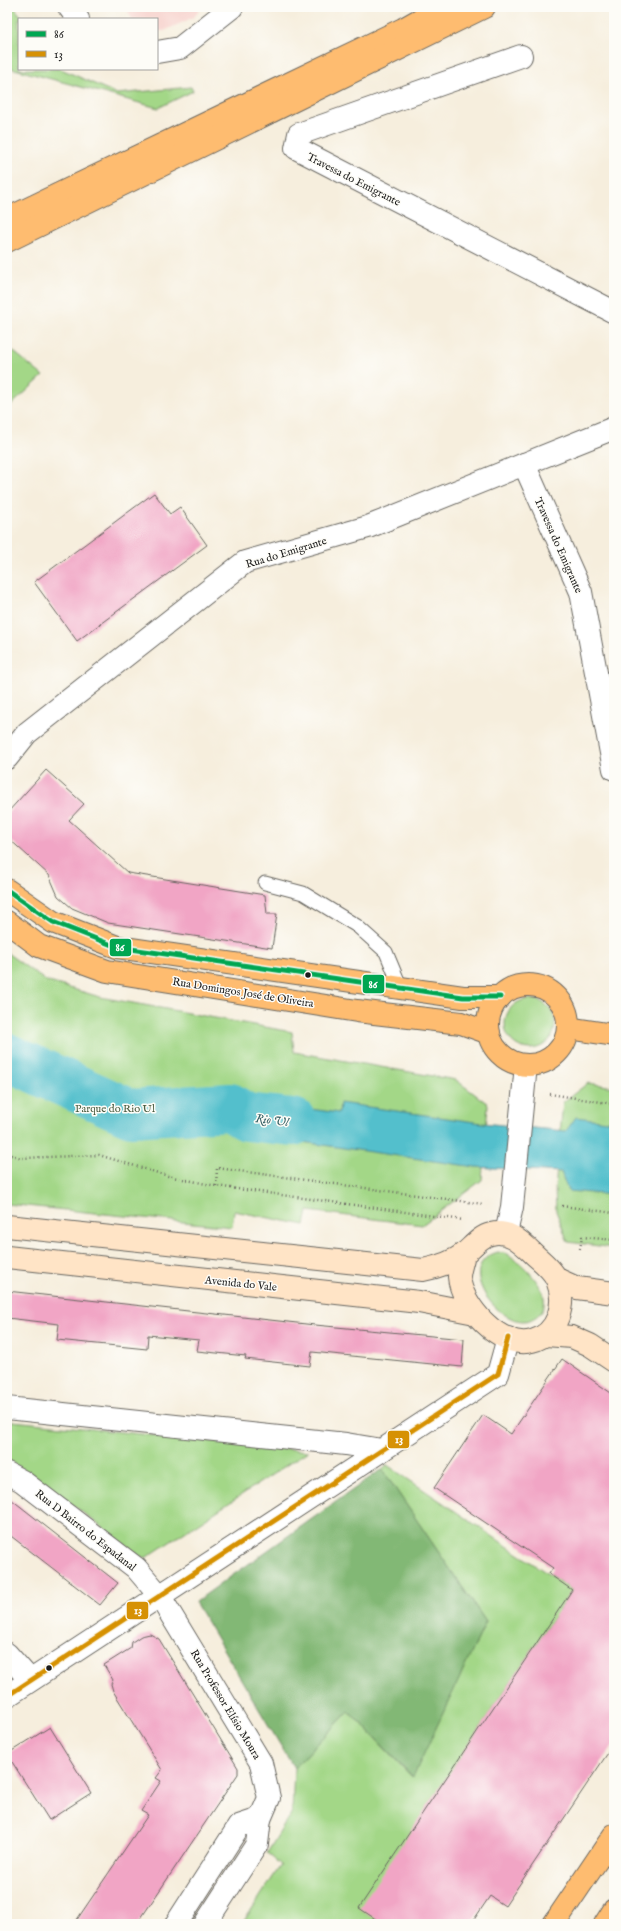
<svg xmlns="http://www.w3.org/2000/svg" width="621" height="1931" font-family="'IM FELL English',serif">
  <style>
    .built { fill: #f7d0cb }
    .green { fill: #a3d787; stroke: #607a52 }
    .forest { fill: #82b874; stroke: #4f6a48 }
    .water { fill: #53bfcc; stroke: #386e74 }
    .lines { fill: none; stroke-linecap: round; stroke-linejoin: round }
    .river { stroke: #53bfcc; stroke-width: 48 }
    .building { fill: #f1a5c5 }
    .service-casing { stroke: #686660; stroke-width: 15 }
    .minor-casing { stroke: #686660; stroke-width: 24 }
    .tertiary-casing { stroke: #686660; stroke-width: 24 }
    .secondary-casing { stroke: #686660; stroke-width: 24 }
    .primary-casing { stroke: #686660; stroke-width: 24 }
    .trunk-casing { stroke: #686660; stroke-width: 24 }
    .path { stroke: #686660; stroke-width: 2.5; stroke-dasharray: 1 3; stroke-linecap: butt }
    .service { stroke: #fff; stroke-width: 13 }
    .minor { stroke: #fff; stroke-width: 22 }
    .tertiary { stroke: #fff; stroke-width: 22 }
    .secondary { stroke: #ffe4c6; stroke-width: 22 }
    .primary { stroke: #febc70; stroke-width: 22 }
    .trunk { stroke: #febc70; stroke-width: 22 }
    .bus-1-casing { stroke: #fdfcf7; stroke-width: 8 }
    .bus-2-casing { stroke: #fdfcf7; stroke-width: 8 }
    .bus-1 { stroke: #00a651; stroke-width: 5 }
    .bus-2 { stroke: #d69104; stroke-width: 5 }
    .bus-dot { fill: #1c1c1c; stroke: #fdfcf7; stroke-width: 1.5 }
    .labels { text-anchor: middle; stroke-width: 3; stroke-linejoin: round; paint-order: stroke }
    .street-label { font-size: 11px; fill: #1c1c1c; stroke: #fdfcf7 }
    .park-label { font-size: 11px; fill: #4b5d41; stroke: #fdfcf7 }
    .water-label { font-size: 12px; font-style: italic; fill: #325d62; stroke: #fdfcf7 }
    .line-badge { stroke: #fdfcf7; stroke-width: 1.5 }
    .badge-label { font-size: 11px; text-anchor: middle; font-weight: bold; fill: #fff }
  </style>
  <rect width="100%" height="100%" fill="#fdfcf7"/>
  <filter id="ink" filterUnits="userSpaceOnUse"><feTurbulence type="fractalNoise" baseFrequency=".025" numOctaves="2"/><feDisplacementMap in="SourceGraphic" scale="8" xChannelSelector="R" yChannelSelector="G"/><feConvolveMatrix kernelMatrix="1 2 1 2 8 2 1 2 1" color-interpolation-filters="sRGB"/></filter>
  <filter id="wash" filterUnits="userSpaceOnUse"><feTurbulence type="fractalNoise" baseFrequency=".012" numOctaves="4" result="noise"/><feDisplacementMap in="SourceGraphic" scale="16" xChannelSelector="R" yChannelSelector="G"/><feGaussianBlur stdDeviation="0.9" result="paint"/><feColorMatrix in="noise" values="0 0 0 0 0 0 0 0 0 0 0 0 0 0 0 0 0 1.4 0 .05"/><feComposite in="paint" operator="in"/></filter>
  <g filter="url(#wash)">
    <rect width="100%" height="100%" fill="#f6eedd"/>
    <!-- built -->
    <path class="built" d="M 126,7 L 202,7 L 194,17 L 164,31 L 157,31 L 157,19 L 132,19 Z"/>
    <!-- green -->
    <g class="green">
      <path d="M 7,7 L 14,7 L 23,19 L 19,19 L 19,69 L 61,69 L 117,94 L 191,87 L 193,91 L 158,108 L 7,67 Z"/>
      <path d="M 7,346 L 43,376 L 7,409 Z"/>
      <path d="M 7,953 L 46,981 L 100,997 L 292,1032 L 294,1052 L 456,1080 L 488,1104 L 482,1180 L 422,1225 L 308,1211 L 305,1225 L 234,1211 L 232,1227 L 7,1204 Z"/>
      <circle cx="530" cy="1024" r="25"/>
      <path d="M 588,1083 L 614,1087 L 614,1248 L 568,1242 L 556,1211 L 555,1189 L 563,1102 Z"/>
      <path d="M 498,1252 C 501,1253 506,1253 509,1255 C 526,1266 562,1301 534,1318 C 505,1336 449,1266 498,1252 Z"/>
      <path d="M 13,1421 L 308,1451 L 144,1559 L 32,1474 L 7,1460 L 7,1423 Z"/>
      <path d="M 387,1465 L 572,1590 L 406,1839 L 383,1924 L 242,1924 L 281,1865 L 267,1853 L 292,1812 L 294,1768 L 349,1711 L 412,1777 L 486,1622 L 382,1469 Z"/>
    </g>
    <!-- forest -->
    <path class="forest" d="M 382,1469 L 486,1622 L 413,1777 L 349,1711 L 294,1768 L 195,1602 Z"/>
    <!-- water -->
    <path class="water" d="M 231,1098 L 339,1113 L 340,1103 L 482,1123 L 566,1131 L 576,1117 L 614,1122 L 614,1195 L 568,1191 L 561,1172 L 475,1167 L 226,1131 Z"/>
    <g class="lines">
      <!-- river -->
      <path class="river" d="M 7,1057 L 131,1113 L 230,1107 L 246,1117 L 293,1122"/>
    </g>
    <g id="blocks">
      <!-- building -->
      <g class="building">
        <path d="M 154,493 L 170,514 L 180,507 L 207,545 L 77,641 L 34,582 Z"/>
        <path d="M 46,770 L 84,804 L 69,820 L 128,873 L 265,895 L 267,914 L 277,914 L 272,948 L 108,923 L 72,908 L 58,896 L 49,875 L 7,837 L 7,813 Z"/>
        <path d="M 7,1291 L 315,1325 L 464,1339 L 462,1367 L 312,1352 L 310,1366 L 245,1359 L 246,1356 L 197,1351 L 199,1340 L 148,1335 L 147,1349 L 57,1340 L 59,1324 L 7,1318 Z"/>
        <path d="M 562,1359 L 614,1395 L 614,1744 L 505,1906 L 490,1896 L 471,1924 L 383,1924 L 359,1908 L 572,1590 L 549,1574 L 553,1568 L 434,1488 L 483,1415 L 511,1434 Z"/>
        <path d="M 7,1496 L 118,1583 L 100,1605 L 7,1533 Z"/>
        <path d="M 150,1634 L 159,1639 L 238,1768 L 238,1774 L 137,1924 L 74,1924 L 148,1815 L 141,1811 L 161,1781 L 156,1778 L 162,1770 L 113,1691 L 111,1684 L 113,1680 L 104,1665 L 131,1648 L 132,1642 L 141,1636 Z"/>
        <path d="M 50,1727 L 91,1793 L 49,1820 L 7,1754 Z"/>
      </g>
    </g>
  </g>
  <g filter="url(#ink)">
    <use href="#blocks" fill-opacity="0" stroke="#686660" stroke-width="1"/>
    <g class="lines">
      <!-- service casing -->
      <g class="service-casing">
        <path id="service" d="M 265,883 L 303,893 L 357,926 L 386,952 L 401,988"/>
      </g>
      <!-- minor casing -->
      <g class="minor-casing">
        <g id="minor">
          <path d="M 69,7 L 78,19"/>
          <path d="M 157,52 L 180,48 L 232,7"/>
          <path d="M 521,56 L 299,134 L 296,148 L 614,312"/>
          <path d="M 524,464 L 581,592 L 614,769"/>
          <path d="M 7,758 L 27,733 L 245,562 L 368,527 L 614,428"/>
          <path d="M 7,1408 L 346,1444 L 382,1450"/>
          <path d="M 7,1473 L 22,1481 L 136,1568 L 159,1595 L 261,1763 L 269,1798 L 260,1819 L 257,1844 L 205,1924"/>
          <path d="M 7,1654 L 30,1680"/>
          <path d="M 7,1696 L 498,1374 L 508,1338"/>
          <path d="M 176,1924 L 239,1826 L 260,1819"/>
        </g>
      </g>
      <!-- tertiary casing -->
      <g class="tertiary-casing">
        <path id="tertiary" d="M 506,1233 L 512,1207 L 526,1065"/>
      </g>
      <!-- secondary casing -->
      <g class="secondary-casing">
        <g id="secondary">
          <path d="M 7,1226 L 423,1270 C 438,1267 452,1263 465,1253 C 473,1246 481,1236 491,1234 C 511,1229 524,1245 537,1257 C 544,1263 554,1272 557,1280 C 567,1304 558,1334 532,1341 C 501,1350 461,1305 459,1277 C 459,1270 463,1261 464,1253"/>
          <path d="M 7,1257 L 419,1302 L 475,1313"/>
          <path d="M 557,1279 L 577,1288 L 614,1293"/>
          <path d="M 546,1335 L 572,1337 L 590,1345 L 614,1361"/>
        </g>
      </g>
      <!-- primary casing -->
      <g class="primary-casing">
        <g id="primary">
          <path d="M 7,890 L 53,922 L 117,947 L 463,997 L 500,997"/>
          <path d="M 7,922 L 39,946 L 107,971 L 357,1011 L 461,1023 L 489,1033"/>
          <circle cx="528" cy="1025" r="40"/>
          <path d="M 568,1028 L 614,1035"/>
          <path d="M 554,1924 L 614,1835"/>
          <path d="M 605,1924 L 614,1910"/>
        </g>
      </g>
      <!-- trunk casing -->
      <g class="trunk-casing">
        <g id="trunk">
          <path d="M 7,219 L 403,29 L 442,7"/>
          <path d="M 7,241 L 484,7"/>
        </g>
      </g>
      <!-- path -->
      <g class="path">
        <path d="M 550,1094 L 614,1104"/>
        <path d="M 7,1154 L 22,1158 L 99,1155 L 168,1176 L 216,1186 L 463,1220"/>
        <path d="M 216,1186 L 217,1168 L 483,1204"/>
        <path d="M 562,1206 L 614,1213"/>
        <path d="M 580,1249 L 582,1237 L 614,1240"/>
      </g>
      <!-- service -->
      <use href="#service" class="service"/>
      <!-- minor -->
      <use href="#minor" class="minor"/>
      <!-- tertiary -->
      <use href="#tertiary" class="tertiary"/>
      <!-- secondary -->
      <use href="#secondary" class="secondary"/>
      <!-- primary -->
      <use href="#primary" class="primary"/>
      <!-- trunk -->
      <use href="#trunk" class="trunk"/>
      <!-- bus-1 casing -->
      <g class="bus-1-casing">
        <path id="bus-1" d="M 7,890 L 53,922 L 117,947 L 463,997 L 500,997"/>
      </g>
      <!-- bus-2 casing -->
      <g class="bus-2-casing">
        <path id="bus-2" d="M 7,1696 L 498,1374 L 508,1338"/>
      </g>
      <!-- bus-1 -->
      <use href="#bus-1" class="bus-1"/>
      <!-- bus-2 -->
      <use href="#bus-2" class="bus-2"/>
    </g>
  </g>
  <!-- markers -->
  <g class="bus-dot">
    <circle cx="308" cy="975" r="3.5"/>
    <circle cx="49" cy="1668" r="3.5"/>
  </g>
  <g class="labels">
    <!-- street labels -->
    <g class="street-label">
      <text transform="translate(354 179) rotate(27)" y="4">Travessa do Emigrante</text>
      <text transform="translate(559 545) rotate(66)" y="4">Travessa do Emigrante</text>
      <text transform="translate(286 552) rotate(-17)" y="4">Rua do Emigrante</text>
      <text transform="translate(243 992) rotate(9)" y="4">Rua Domingos José de Oliveira</text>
      <text transform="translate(241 1283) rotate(6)" y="4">Avenida do Vale</text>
      <text transform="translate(86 1530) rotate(38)" y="4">Rua D Bairro do Espadanal</text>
      <text transform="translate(226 1704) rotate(59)" y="4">Rua Professor Elísio Moura</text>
    </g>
    <!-- park labels -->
    <g class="park-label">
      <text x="115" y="1112">Parque do Rio Ul</text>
    </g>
    <!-- water labels -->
    <g class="water-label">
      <text transform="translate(272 1120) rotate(7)" y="4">Rio Ul</text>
    </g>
  </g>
  <g class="line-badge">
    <rect x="109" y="938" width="23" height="19" rx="4" fill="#00a651"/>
    <rect x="362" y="974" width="23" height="20" rx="4" fill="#00a651"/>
    <rect x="387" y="1430" width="23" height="19" rx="4" fill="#d69104"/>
    <rect x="126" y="1601" width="23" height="19" rx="4" fill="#d69104"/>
  </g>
  <g class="badge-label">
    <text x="120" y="951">86</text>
    <text x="373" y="988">86</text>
    <text x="399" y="1443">13</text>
    <text x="138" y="1614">13</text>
  </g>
  <!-- margin -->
  <rect width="621" height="1931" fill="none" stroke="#fdfcf7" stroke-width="24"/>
  <!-- legend -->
  <rect x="18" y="18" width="140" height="52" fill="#fdfcf7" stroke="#a3a29f"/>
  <rect x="26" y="31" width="20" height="6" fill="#00a651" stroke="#a3a29f"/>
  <text x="54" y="38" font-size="12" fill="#1c1c1c">86</text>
  <rect x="26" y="51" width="20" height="6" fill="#d69104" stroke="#a3a29f"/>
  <text x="54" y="58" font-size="12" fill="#1c1c1c">13</text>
</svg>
